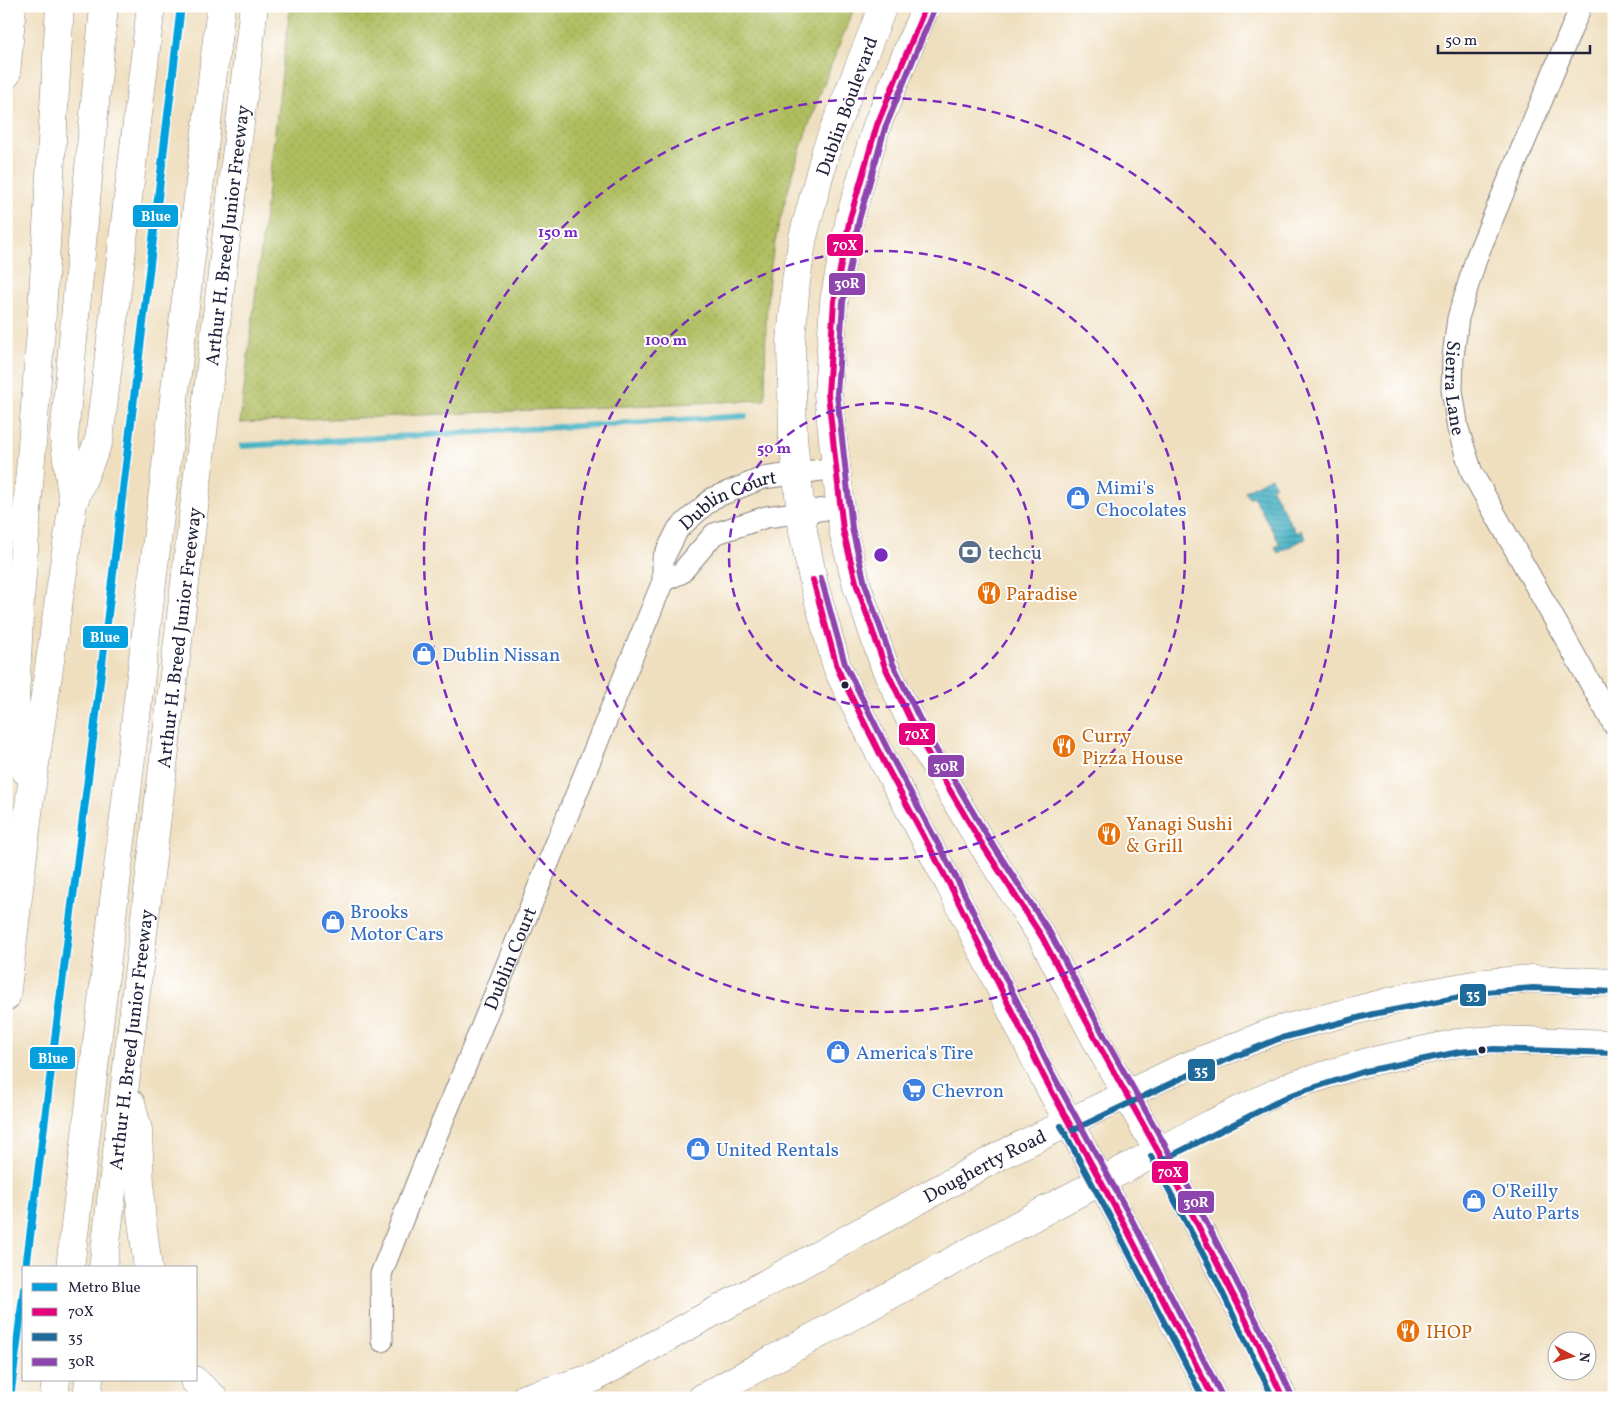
<svg xmlns="http://www.w3.org/2000/svg" width="1620" height="1404" font-family="Vollkorn,serif">
  <style>
    .park { fill: url(#park-dots); stroke: #68704d }
    .water { fill: url(#water-rules); stroke: #346a80 }
    .lines { fill: none; stroke-linecap: round; stroke-linejoin: round }
    .stream { stroke: #46b2c4; stroke-width: 6 }
    .minor-casing { stroke: #88807d; stroke-width: 23 }
    .secondary-casing { stroke: #88807d; stroke-width: 29 }
    .primary-casing { stroke: #88807d; stroke-width: 29 }
    .motorway-casing { stroke: #88807d; stroke-width: 29 }
    .minor { stroke: #fff; stroke-width: 21 }
    .secondary { stroke: #fff; stroke-width: 28 }
    .primary { stroke: #fff; stroke-width: 28 }
    .motorway { stroke: #fff; stroke-width: 28 }
    .bus-1-casing { stroke: #fff; stroke-width: 10 }
    .bus-2-casing { stroke: #fff; stroke-width: 10 }
    .bus-3-casing { stroke: #fff; stroke-width: 10 }
    .bus-1 { stroke: #e5007d; stroke-width: 6 }
    .bus-2 { stroke: #1e6b9b; stroke-width: 6 }
    .bus-3 { stroke: #8e44ad; stroke-width: 6 }
    .metro-1-casing { stroke: #fff; stroke-width: 11 }
    .metro-1 { stroke: #03a0dd; stroke-width: 8 }
    .ring { fill: none; stroke: #7b2cbf; stroke-width: 2.5; stroke-dasharray: 9 6 }
    .bus-dot { fill: #22223b; stroke: #fff; stroke-width: 2 }
    .labels { text-anchor: middle; stroke-width: 4; stroke-linejoin: round; paint-order: stroke }
    .street-label { font-size: 19px; fill: #22223b; stroke: #fff }
    .shop-label { font-size: 19px; fill: #366cbe; stroke: #fff; text-anchor: start }
    .service-label { font-size: 19px; fill: #4e5e75; stroke: #fff; text-anchor: start }
    .food-label { font-size: 19px; fill: #c56008; stroke: #fff; text-anchor: start }
    .centre { fill: #7b2cbf; stroke: #fff; stroke-width: 2.5 }
    .ring-label { font-size: 15px; text-anchor: middle; font-weight: bold; fill: #7b2cbf; stroke: #fff; stroke-width: 4; stroke-linejoin: round; paint-order: stroke }
    .line-badge { stroke: #fff; stroke-width: 2 }
    .badge-label { font-size: 14px; text-anchor: middle; font-weight: bold; fill: #fff }
  </style>
  <defs>
    <pattern id="park-dots" width="8" height="8" patternUnits="userSpaceOnUse" patternTransform="scale(1.25)"><rect width="8" height="8" fill="#afbd5f"/><path d="M2 2h.1M6 6h.1" fill="none" stroke="#96a253" stroke-width="1.8" stroke-linecap="round"/></pattern>
    <pattern id="water-rules" width="6" height="5" patternUnits="userSpaceOnUse" patternTransform="scale(1.25)"><rect width="6" height="5" fill="#46b2c4"/><path d="M0 2.5h6" fill="none" stroke="#3a90a0"/></pattern>
  </defs>
  <rect width="100%" height="100%" fill="#fff"/>
  <filter id="ink" filterUnits="userSpaceOnUse"><feTurbulence type="fractalNoise" baseFrequency=".02" numOctaves="2"/><feDisplacementMap in="SourceGraphic" scale="10" xChannelSelector="R" yChannelSelector="G"/><feConvolveMatrix kernelMatrix="1 2 1 2 8 2 1 2 1" color-interpolation-filters="sRGB"/></filter>
  <filter id="wash" filterUnits="userSpaceOnUse"><feTurbulence type="fractalNoise" baseFrequency=".0096" numOctaves="4" result="noise"/><feDisplacementMap in="SourceGraphic" scale="20" xChannelSelector="R" yChannelSelector="G"/><feGaussianBlur stdDeviation="1.12" result="paint"/><feColorMatrix in="noise" values="0 0 0 0 0 0 0 0 0 0 0 0 0 0 0 0 0 1.4 0 .05"/><feComposite in="paint" operator="in"/></filter>
  <g filter="url(#wash)">
    <rect width="100%" height="100%" fill="#efdfbf"/>
    <!-- park -->
    <path class="park" d="M 290,6 L 855,6 C 822,87 790,166 773,252 C 764,300 766,351 765,400 L 240,423 Z"/>
    <!-- water -->
    <path class="water" d="M 1271,477 L 1275,485 L 1271,487 L 1296,533 L 1301,530 L 1306,538 L 1278,553 L 1275,547 L 1280,544 L 1253,496 L 1249,498 L 1245,491 Z"/>
    <g class="lines">
      <!-- stream -->
      <path class="stream" d="M 242,446 L 745,416"/>
    </g>
  </g>
  <g filter="url(#ink)">
    <g class="lines">
      <!-- minor casing -->
      <g class="minor-casing">
        <g id="minor">
          <path id="s1" d="M 1581,6 L 1477,256 L 1458,318 L 1453,356 L 1452,390 L 1458,429 L 1472,473 L 1614,725"/>
          <path d="M 663,581 L 681,573 L 714,534 L 766,517 L 841,507"/>
          <path id="s2" d="M 382,1341 L 381,1274 L 423,1167 L 455,1092 L 663,581 L 663,559 L 678,529 L 713,498 L 763,478 L 836,468"/>
        </g>
      </g>
      <!-- secondary casing -->
      <g class="secondary-casing">
        <g id="secondary">
          <path id="s3" d="M 575,1388 L 1003,1154 L 1178,1070 L 1275,1031 L 1412,996 L 1485,983 L 1533,979 L 1614,983"/>
          <path d="M 702,1398 L 1057,1204 L 1211,1124 L 1288,1087 L 1364,1063 L 1458,1043 L 1494,1040 L 1528,1041 L 1614,1044"/>
        </g>
      </g>
      <!-- primary casing -->
      <g class="primary-casing">
        <g id="primary">
          <path d="M 883,6 L 826,150 L 803,237 L 796,281 L 791,342 L 793,439 L 803,531 L 814,584 L 837,667 L 841,676 L 884,762 L 952,889 L 1044,1077 L 1124,1224 L 1213,1398"/>
          <path d="M 926,6 L 877,125 L 850,218 L 834,301 L 828,394 L 843,530 L 857,586 L 885,667 L 919,738 L 980,841 L 1042,937 L 1101,1049 L 1183,1196 L 1260,1348 L 1283,1398"/>
        </g>
      </g>
      <!-- motorway casing -->
      <g class="motorway-casing">
        <g id="motorway">
          <path d="M 6,75 L 12,6"/>
          <path d="M 73,502 L 64,437 L 104,6"/>
          <path d="M 24,770 L 15,698 L 20,600 L 41,329 L 60,6"/>
          <path d="M 6,997 L 29,805 L 73,503 L 99,440 L 151,6"/>
          <path d="M 131,1103 L 138,1130 L 141,1213 L 148,1268"/>
          <path d="M 70,1268 L 221,6"/>
          <path id="s4" d="M 103,1268 L 254,6"/>
          <path d="M 194,1380 L 214,1398"/>
          <path d="M 54,1398 L 56,1380"/>
          <path d="M 87,1398 L 89,1380"/>
          <path d="M 525,1398 L 596,1377"/>
        </g>
      </g>
      <!-- minor -->
      <use href="#minor" class="minor"/>
      <!-- secondary -->
      <use href="#secondary" class="secondary"/>
      <!-- primary -->
      <use href="#primary" class="primary"/>
      <!-- motorway -->
      <use href="#motorway" class="motorway"/>
      <!-- bus-1 casing -->
      <g class="bus-1-casing">
        <g id="bus-1">
          <path d="M 926,6 L 877,125 L 850,218 L 834,301 L 828,394 L 843,530 L 857,586 L 885,667 L 919,738 L 980,841 L 1042,937 L 1101,1049 L 1183,1196 L 1260,1348 L 1283,1398"/>
          <path d="M 813,580 L 837,667 L 841,676 L 884,762 L 952,889 L 1044,1077 L 1124,1224 L 1213,1398"/>
        </g>
      </g>
      <!-- bus-2 casing -->
      <g class="bus-2-casing">
        <g id="bus-2">
          <path d="M 1061,1126 L 1116,1228 L 1203,1398"/>
          <path d="M 1073,1130 L 1182,1078 L 1278,1039 L 1373,1014 L 1486,992 L 1533,988 L 1614,992"/>
          <path d="M 1151,1156 L 1215,1277 L 1273,1398"/>
          <path d="M 1163,1160 L 1291,1095 L 1366,1071 L 1459,1052 L 1494,1049 L 1614,1053"/>
        </g>
      </g>
      <!-- bus-3 casing -->
      <g class="bus-3-casing">
        <g id="bus-3">
          <path d="M 934,9 L 885,128 L 859,220 L 843,302 L 837,394 L 852,528 L 865,584 L 893,664 L 927,734 L 987,836 L 1050,933 L 1109,1045 L 1191,1192 L 1268,1344 L 1291,1394"/>
          <path d="M 821,578 L 845,664 L 892,758 L 960,885 L 1052,1073 L 1132,1220 L 1221,1394"/>
        </g>
      </g>
      <!-- bus-1 -->
      <use href="#bus-1" class="bus-1"/>
      <!-- bus-2 -->
      <use href="#bus-2" class="bus-2"/>
      <!-- bus-3 -->
      <use href="#bus-3" class="bus-3"/>
      <!-- metro-1 casing -->
      <g class="metro-1-casing">
        <g id="metro-1">
          <path d="M 26,1268 L 94,731 L 181,6"/>
          <path d="M 10,1398 L 24,1289"/>
        </g>
      </g>
      <!-- metro-1 -->
      <use href="#metro-1" class="metro-1"/>
    </g>
  </g>
  <!-- distance rings -->
  <g class="ring">
    <circle cx="881" cy="555" r="152"/>
    <circle cx="881" cy="555" r="304"/>
    <circle cx="881" cy="555" r="457"/>
  </g>
  <!-- icons -->
  <defs>
    <g id="shop-disc" transform="scale(1.25)"><circle r="9.5" fill="#3f7fe0" stroke="#fff"/><path d="M-5-2.5h2.3a2.7 3.5 0 0 1 5.4 0H5L5.5 6h-11ZM-1.5-2.5h3a1.5 2.3 0 0 0-3 0Z" fill="#fff"/></g>
    <g id="bank-disc" transform="scale(1.25)"><circle r="9.5" fill="#5c6f8a" stroke="#fff"/><path d="M-6-4H6V4H-6ZM0-2.3a2.3 2.3 0 1 0 0 4.6a2.3 2.3 0 1 0 0-4.6Z" fill="#fff"/></g>
    <g id="restaurant-disc" transform="scale(1.25)"><circle r="9.5" fill="#e8710a" stroke="#fff"/><path d="M-5-6h1v4h1v-4h1v4h1v-4h1v5L-1.5 .5V6h-2V.5L-5-1ZM5-6V6H3V1.5H1.5Q1.5-4 5-6Z" fill="#fff"/></g>
    <g id="supermarket-disc" transform="scale(1.25)"><circle r="9.5" fill="#3f7fe0" stroke="#fff"/><path d="M-6-5.5h2.5l.6 2H6L4.5 2H-2.5L-4.4-4H-6ZM-1.5 3.2a1.3 1.3 0 1 0 .1 0ZM3 3.2a1.3 1.3 0 1 0 .1 0Z" fill="#fff"/></g>
  </defs>
  <g fill-rule="evenodd">
    <use href="#shop-disc" x="1078" y="498"/>
    <use href="#bank-disc" x="970" y="552"/>
    <use href="#restaurant-disc" x="989" y="593"/>
    <use href="#shop-disc" x="424" y="654"/>
    <use href="#restaurant-disc" x="1064" y="746"/>
    <use href="#restaurant-disc" x="1109" y="834"/>
    <use href="#shop-disc" x="333" y="922"/>
    <use href="#shop-disc" x="838" y="1052"/>
    <use href="#supermarket-disc" x="914" y="1090"/>
    <use href="#shop-disc" x="698" y="1149"/>
    <use href="#shop-disc" x="1474" y="1201"/>
    <use href="#restaurant-disc" x="1408" y="1331"/>
  </g>
  <!-- markers -->
  <g class="bus-dot">
    <circle cx="845" cy="685" r="4.5"/>
    <circle cx="1482" cy="1050" r="4.5"/>
  </g>
  <g class="labels">
    <!-- street labels -->
    <g class="street-label">
      <text transform="translate(846 106) rotate(-70)" y="7">Dublin Boulevard</text>
      <text dy="7" stroke="none"><textPath href="#s4" startOffset="1040">Arthur H. Breed Junior Freeway</textPath></text>
      <text dy="7" stroke="none"><textPath href="#s1" startOffset="406">Sierra Lane</textPath></text>
      <text dy="7" stroke="none"><textPath href="#s2" startOffset="930">Dublin Court</textPath></text>
      <text dy="7" stroke="none"><textPath href="#s4" startOffset="635">Arthur H. Breed Junior Freeway</textPath></text>
      <text dy="7" stroke="none"><textPath href="#s2" startOffset="408">Dublin Court</textPath></text>
      <text dy="7" stroke="none"><textPath href="#s4" startOffset="230">Arthur H. Breed Junior Freeway</textPath></text>
      <text dy="7" stroke="none"><textPath href="#s3" startOffset="466">Dougherty Road</textPath></text>
    </g>
    <!-- shop labels -->
    <g class="shop-label">
      <text x="1096" y="494">Mimi's<tspan x="1096" dy="22">Chocolates</tspan></text>
      <text x="442" y="661">Dublin Nissan</text>
      <text x="350" y="918">Brooks<tspan x="350" dy="22">Motor Cars</tspan></text>
      <text x="856" y="1059">America's Tire</text>
      <text x="932" y="1097">Chevron</text>
      <text x="716" y="1156">United Rentals</text>
      <text x="1492" y="1197">O'Reilly<tspan x="1492" dy="22">Auto Parts</tspan></text>
    </g>
    <!-- service labels -->
    <g class="service-label">
      <text x="988" y="559">techcu</text>
    </g>
    <!-- food labels -->
    <g class="food-label">
      <text x="1006" y="600">Paradise</text>
      <text x="1082" y="742">Curry<tspan x="1082" dy="22">Pizza House</tspan></text>
      <text x="1126" y="830">Yanagi Sushi<tspan x="1126" dy="22">&amp; Grill</tspan></text>
      <text x="1426" y="1338">IHOP</text>
    </g>
  </g>
  <circle cx="881" cy="555" r="8" class="centre"/>
  <g class="ring-label">
    <text x="558" y="237">150 m</text>
    <text x="666" y="345">100 m</text>
    <text x="774" y="453">50 m</text>
  </g>
  <g class="line-badge">
    <rect x="132" y="204" width="47" height="24" rx="5" fill="#03a0dd"/>
    <rect x="826" y="233" width="38" height="24" rx="5" fill="#e5007d"/>
    <rect x="828" y="272" width="38" height="24" rx="5" fill="#8e44ad"/>
    <rect x="82" y="625" width="47" height="24" rx="5" fill="#03a0dd"/>
    <rect x="898" y="722" width="38" height="24" rx="5" fill="#e5007d"/>
    <rect x="927" y="754" width="38" height="24" rx="5" fill="#8e44ad"/>
    <rect x="1459" y="983" width="28" height="24" rx="5" fill="#1e6b9b"/>
    <rect x="29" y="1046" width="47" height="24" rx="5" fill="#03a0dd"/>
    <rect x="1187" y="1058" width="29" height="24" rx="5" fill="#1e6b9b"/>
    <rect x="1151" y="1160" width="38" height="24" rx="5" fill="#e5007d"/>
    <rect x="1177" y="1190" width="38" height="24" rx="5" fill="#8e44ad"/>
  </g>
  <g class="badge-label">
    <text x="156" y="221">Blue</text>
    <text x="845" y="250">70X</text>
    <text x="847" y="288">30R</text>
    <text x="105" y="642">Blue</text>
    <text x="917" y="739">70X</text>
    <text x="946" y="771">30R</text>
    <text x="1473" y="999">35</text>
    <text x="53" y="1063">Blue</text>
    <text x="1201" y="1075">35</text>
    <text x="1170" y="1177">70X</text>
    <text x="1196" y="1207">30R</text>
  </g>
  <!-- margin -->
  <rect width="1620" height="1404" fill="none" stroke="#fff" stroke-width="25"/>
  <!-- legend -->
  <rect x="22" y="1266" width="175" height="115" fill="#ffffff" stroke="#a7a7b1"/>
  <rect x="32" y="1283" width="25" height="8" fill="#03a0dd" stroke="#a7a7b1"/>
  <text x="68" y="1292" font-size="15" fill="#22223b">Metro Blue</text>
  <rect x="32" y="1308" width="25" height="8" fill="#e5007d" stroke="#a7a7b1"/>
  <text x="68" y="1316" font-size="15" fill="#22223b">70X</text>
  <rect x="32" y="1333" width="25" height="8" fill="#1e6b9b" stroke="#a7a7b1"/>
  <text x="68" y="1342" font-size="15" fill="#22223b">35</text>
  <rect x="32" y="1358" width="25" height="8" fill="#8e44ad" stroke="#a7a7b1"/>
  <text x="68" y="1366" font-size="15" fill="#22223b">30R</text>
  <!-- north arrow -->
  <g transform="translate(1572 1356) rotate(96)"><circle r="24" fill="#ffffff" stroke="#a7a7b1"/>
  <path d="M0-4L9 19L0 12L-9 19Z" fill="#c8321e"/>
  <text y="-8" font-size="14" font-weight="bold" text-anchor="middle" fill="#22223b">N</text>
  </g>
  <!-- scale -->
  <path d="M1438 45v8h152v-8" fill="none" stroke="#22223b" stroke-width="2.5"/>
  <text x="1445" y="45" font-size="15" fill="#22223b" stroke="#ffffff" stroke-width="4" paint-order="stroke">50 m</text>
</svg>
